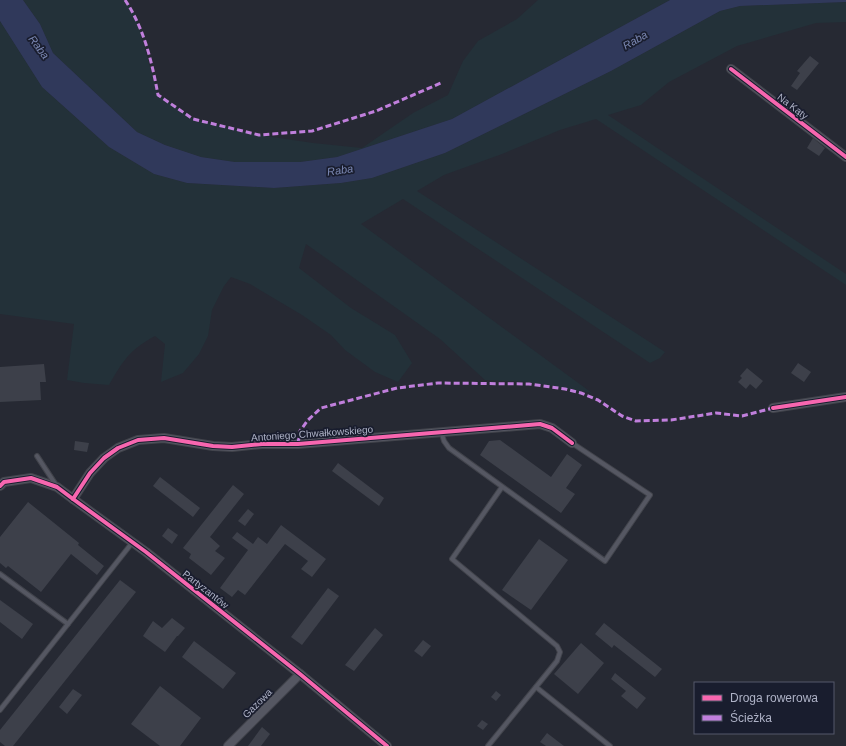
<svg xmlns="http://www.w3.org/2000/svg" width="846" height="746" font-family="Helvetica,sans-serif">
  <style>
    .green { fill: #233139 }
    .water { fill: #30395b }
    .building { fill: #3d404a }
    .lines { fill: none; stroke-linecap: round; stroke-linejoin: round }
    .service-casing { stroke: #42444c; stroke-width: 6 }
    .minor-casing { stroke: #42444c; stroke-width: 10 }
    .service { stroke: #555762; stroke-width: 4 }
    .minor { stroke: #555762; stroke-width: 8 }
    .quiet { stroke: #c07fdc; stroke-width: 3; stroke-dasharray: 6 3; stroke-linecap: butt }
    .cycleway-casing { stroke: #191d2e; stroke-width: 6 }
    .cycleway { stroke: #f766af; stroke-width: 4 }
    .labels { text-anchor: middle; stroke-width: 3.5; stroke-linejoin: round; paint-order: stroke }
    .street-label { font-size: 10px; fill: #aeb2c6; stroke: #191d2e }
    .water-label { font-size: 11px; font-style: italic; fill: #7c89b4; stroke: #191d2e }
  </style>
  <rect width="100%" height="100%" fill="#262933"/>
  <!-- green -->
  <g class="green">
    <path d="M 23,0 L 125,0 L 135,14 L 158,95 L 193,119 L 259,135 L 313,143 L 362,148 L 413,113 L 448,95 L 463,61 L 478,41 L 517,19 L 538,0 L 670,0 L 452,119 L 337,157 L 300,162 L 235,162 L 201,157 L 165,145 L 137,132 L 53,53 L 40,24 Z"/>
    <path d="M 846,2 L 846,22 L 816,23 L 737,46 L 669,82 L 641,105 L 608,115 L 846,274 L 846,285 L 596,119 L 560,130 L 502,154 L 444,175 L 417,191 L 665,352 L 660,358 L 650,363 L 403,199 L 361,224 L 592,393 L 528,382 L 485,380 L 440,339 L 306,244 L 299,268 L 351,308 L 395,335 L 412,363 L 398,382 L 375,372 L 345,350 L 331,335 L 302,315 L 250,284 L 231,277 L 224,286 L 212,310 L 208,336 L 199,354 L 183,373 L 161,382 L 165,344 L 155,336 C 129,350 123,361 109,385 L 84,383 L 67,380 L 74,324 L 0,314 L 0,21 L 42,87 L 109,147 L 154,174 L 187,183 L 274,188 L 341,183 L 372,178 L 445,153 L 611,71 L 720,11 L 740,6 Z"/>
  </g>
  <!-- water -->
  <path class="water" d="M 0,0 L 23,0 L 40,24 L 53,53 L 137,132 L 165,145 L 201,157 L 235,162 L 300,162 L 337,157 L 452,119 L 670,0 L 846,0 L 846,2 L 740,6 L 720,11 L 611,71 L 445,153 L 372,178 L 341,183 L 274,188 L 187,183 L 154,174 L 109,147 L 42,87 L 0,21 Z"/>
  <!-- building -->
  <g class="building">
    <path d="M 810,56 L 819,63 L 797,90 L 791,86 L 800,73 L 797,71 Z"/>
    <path d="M 813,138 L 825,148 L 819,156 L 807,148 Z"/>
    <path d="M 798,363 L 811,372 L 804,382 L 791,373 Z"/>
    <path d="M 44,364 L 46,382 L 40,382 L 41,400 L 0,402 L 0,367 Z"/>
    <path d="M 747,368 L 763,381 L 756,389 L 750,384 L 746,389 L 738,382 L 742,378 L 740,376 Z"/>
    <path d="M 500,440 L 551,477 L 567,454 L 582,465 L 566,488 L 575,494 L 561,513 L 480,455 L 489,441 Z"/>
    <path d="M 75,441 L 89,443 L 87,452 L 74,450 Z"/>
    <path d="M 338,463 L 384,498 L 379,506 L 332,471 Z"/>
    <path d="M 160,477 L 200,508 L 193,517 L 153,486 Z"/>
    <path d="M 233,485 L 244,494 L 210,537 L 220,546 L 215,551 L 225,558 L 211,575 L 189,558 L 191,554 L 183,548 Z"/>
    <path d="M 28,502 L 79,543 L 78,545 L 104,566 L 97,575 L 71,554 L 41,592 L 8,566 L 6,568 L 0,563 L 0,537 Z"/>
    <path d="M 248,509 L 254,514 L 245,526 L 238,521 Z"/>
    <path d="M 281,525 L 326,559 L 312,577 L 301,569 L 308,561 L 285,544 L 245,595 L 238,590 L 232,597 L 220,588 L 248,550 L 232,538 L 237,532 L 253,544 L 258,537 L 267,544 Z"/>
    <path d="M 168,528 L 178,535 L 172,544 L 162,536 Z"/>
    <path d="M 539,539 L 568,560 L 531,610 L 502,590 Z"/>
    <path d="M 120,580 L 136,592 L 13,746 L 5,746 L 0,742 L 0,730 Z"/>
    <path d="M 328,588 L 339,596 L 302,645 L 291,637 Z"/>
    <path d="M 0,600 L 33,624 L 22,639 L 0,622 Z"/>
    <path d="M 172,618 L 185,628 L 178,636 L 177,636 L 165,652 L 143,636 L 153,621 L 162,628 Z"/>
    <path d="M 604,623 L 662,669 L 655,677 L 614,645 L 612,648 L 595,634 Z"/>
    <path d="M 375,628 L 383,635 L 354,671 L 345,665 Z"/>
    <path d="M 423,640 L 431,646 L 422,657 L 414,651 Z"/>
    <path d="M 194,641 L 236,673 L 223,689 L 182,657 Z"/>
    <path d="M 581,643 L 604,663 L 578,694 L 554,674 Z"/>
    <path d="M 615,673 L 646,698 L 637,709 L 621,696 L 626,691 L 611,679 Z"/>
    <path d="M 160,686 L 201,718 L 180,746 L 160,746 L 131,724 Z"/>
    <path d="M 73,689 L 82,695 L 67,714 L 59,707 Z"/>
    <path d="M 496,691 L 501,695 L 496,701 L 491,697 Z"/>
    <path d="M 482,720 L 488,724 L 483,730 L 477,726 Z"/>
    <path d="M 262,727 L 270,734 L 261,746 L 248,746 Z"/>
    <path d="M 547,733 L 564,746 L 546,746 L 540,742 Z"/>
  </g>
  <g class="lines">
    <!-- service casing -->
    <g class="service-casing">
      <g id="service">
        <path d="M 441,431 L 444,441 L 449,448 L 605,561 L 650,495 L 572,443"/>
        <path d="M 37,456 L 56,485"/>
        <path d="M 0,574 L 68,624"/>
        <path d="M 536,687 L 610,746"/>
        <path d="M 0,710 L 132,543"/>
        <path d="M 488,746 L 557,661 L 560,652 L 557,646 L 452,559 L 502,487"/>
      </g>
    </g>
    <!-- minor casing -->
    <g class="minor-casing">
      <g id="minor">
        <path d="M 731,69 L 846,157"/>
        <path d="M 773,408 L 846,397"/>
        <path d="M 0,486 L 4,482 L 31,478 L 57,487 L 73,499 L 146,552 L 300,674 L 387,746"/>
        <path d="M 73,499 L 90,473 L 104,458 L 118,448 L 138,440 L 164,438 L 213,446 L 232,447 L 262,444 L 298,444 L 540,424 L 552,428 L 572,443"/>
        <path d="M 228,746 L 300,674"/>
      </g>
    </g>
    <!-- service -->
    <use href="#service" class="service"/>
    <!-- minor -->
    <use href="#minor" class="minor"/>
    <!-- quiet -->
    <g class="quiet">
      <path d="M 125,0 C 144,28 152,62 158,95 L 193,119 L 259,135 L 312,131 L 376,111 L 441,83"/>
      <path d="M 298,444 L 300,431 L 308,420 L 321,408 L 397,388 L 438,383 L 529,384 L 565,389 L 581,393 L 598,400 L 622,416 L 636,421 L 671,420 L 716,413 L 742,416 L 773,408"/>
    </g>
    <!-- cycleway casing -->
    <g class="cycleway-casing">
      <g id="cycleway">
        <path d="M 731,69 L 846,157"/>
        <path d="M 773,408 L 846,397"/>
        <path d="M 0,486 L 4,482 L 31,478 L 57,487 L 73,499 L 146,552 L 300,674 L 387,746"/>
        <path d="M 73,499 L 90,473 L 104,458 L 118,448 L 138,440 L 164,438 L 213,446 L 232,447 L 262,444 L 298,444 L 540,424 L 552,428 L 572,443"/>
      </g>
    </g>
    <!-- cycleway -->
    <use href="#cycleway" class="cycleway"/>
  </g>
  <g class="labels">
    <!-- street labels -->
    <g class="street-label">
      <text transform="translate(793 106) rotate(37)" y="4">Na Kąty</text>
      <text transform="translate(312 433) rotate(-4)" y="4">Antoniego Chwałkowskiego</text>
      <text transform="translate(206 589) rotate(38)" y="4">Partyzantów</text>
      <text transform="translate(257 703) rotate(-45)" y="4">Gazowa</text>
    </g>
    <!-- water labels -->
    <g class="water-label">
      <text transform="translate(635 40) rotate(-30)" y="4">Raba</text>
      <text transform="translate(39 47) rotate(53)" y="4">Raba</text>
      <text transform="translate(340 170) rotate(-8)" y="4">Raba</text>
    </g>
  </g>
  <!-- legend -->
  <rect x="694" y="682" width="140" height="52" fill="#191d2e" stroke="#55596b"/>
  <rect x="702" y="695" width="20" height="6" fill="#f766af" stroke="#55596b"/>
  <text x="730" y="702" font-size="12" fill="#aeb2c6">Droga rowerowa</text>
  <rect x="702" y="715" width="20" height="6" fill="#c07fdc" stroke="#55596b"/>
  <text x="730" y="722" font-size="12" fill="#aeb2c6">Ścieżka</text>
</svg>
